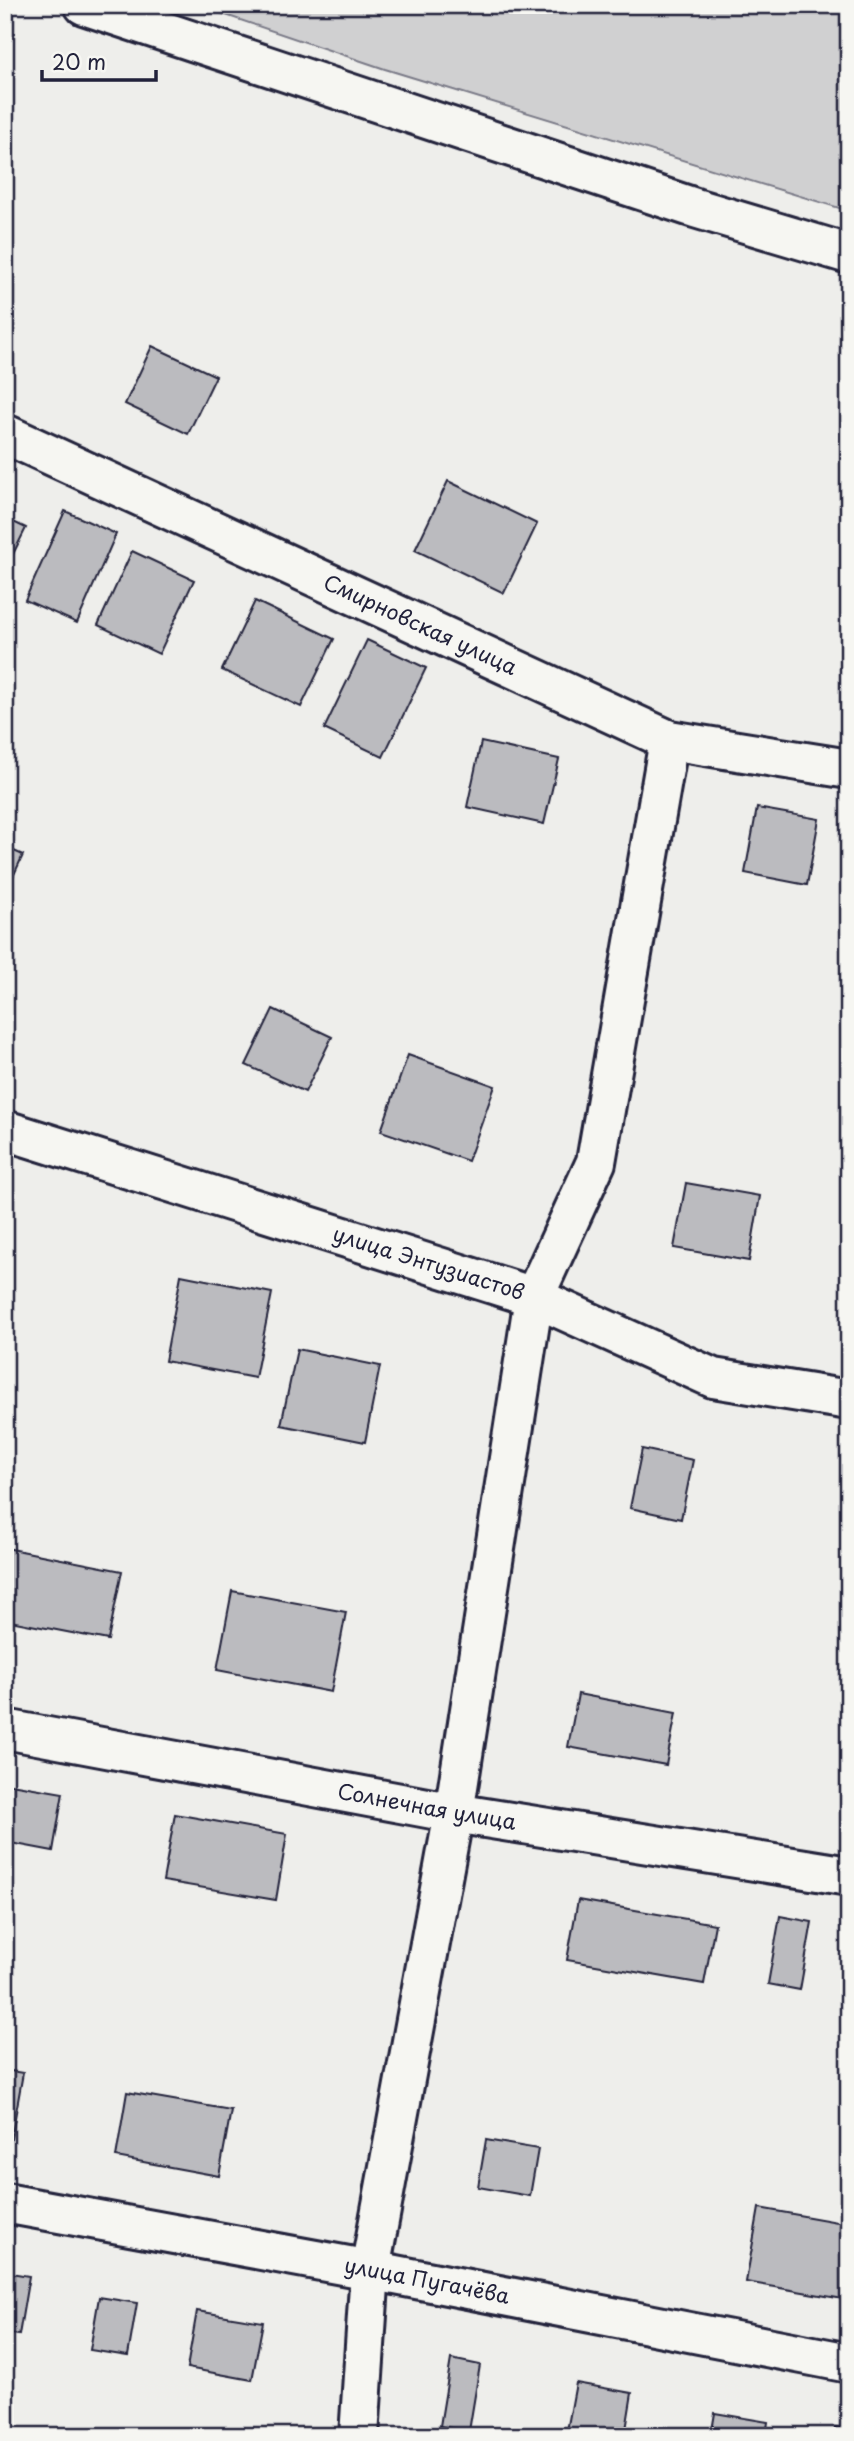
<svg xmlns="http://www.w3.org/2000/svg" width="854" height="2441" font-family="'Playpen Sans',sans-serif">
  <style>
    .green { fill: #d0d0d1; stroke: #797986; stroke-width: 2 }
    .building { fill: #bbbbbf; stroke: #22223b; stroke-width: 2 }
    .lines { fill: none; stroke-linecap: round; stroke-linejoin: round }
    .minor-casing { stroke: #22223b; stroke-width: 44 }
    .major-casing { stroke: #22223b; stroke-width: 44 }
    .minor { stroke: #f6f6f2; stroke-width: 38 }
    .major { stroke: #f6f6f2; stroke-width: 38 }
    .labels { text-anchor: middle; stroke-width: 7; stroke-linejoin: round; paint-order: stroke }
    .street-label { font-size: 21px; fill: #22223b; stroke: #f6f6f2 }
  </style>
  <rect width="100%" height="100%" fill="#eeeeeb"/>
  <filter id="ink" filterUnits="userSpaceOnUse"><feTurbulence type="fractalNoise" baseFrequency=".0143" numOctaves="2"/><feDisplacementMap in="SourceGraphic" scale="14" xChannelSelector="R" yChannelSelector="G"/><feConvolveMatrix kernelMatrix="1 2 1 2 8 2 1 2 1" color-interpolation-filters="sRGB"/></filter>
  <g filter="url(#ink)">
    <!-- green -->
    <path class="green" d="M 196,5 L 849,5 L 849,211 L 385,69 Z"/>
    <!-- building -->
    <g class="building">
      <path d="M 152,346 L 216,376 L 188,434 L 125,404 Z"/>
      <path d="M 448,481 L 537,524 L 504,593 L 415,550 Z"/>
      <path d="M 65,511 L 116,534 L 77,623 L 25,600 Z"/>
      <path d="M 5,518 L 26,528 L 5,570 Z"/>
      <path d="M 132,551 L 194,580 L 159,654 L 98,625 Z"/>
      <path d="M 255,601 L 334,639 L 301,707 L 222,670 Z"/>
      <path d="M 367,640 L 426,668 L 383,757 L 324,729 Z"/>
      <path d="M 481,742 L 559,759 L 544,824 L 467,807 Z"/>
      <path d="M 757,808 L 819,819 L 807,885 L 745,873 Z"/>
      <path d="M 5,847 L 23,855 L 5,894 Z"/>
      <path d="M 273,1009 L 332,1037 L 305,1092 L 246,1065 Z"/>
      <path d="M 408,1055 L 495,1086 L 468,1161 L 381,1131 Z"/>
      <path d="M 686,1183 L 760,1196 L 749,1261 L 674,1248 Z"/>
      <path d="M 181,1275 L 272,1293 L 255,1378 L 165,1361 Z"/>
      <path d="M 297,1349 L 380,1366 L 365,1442 L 281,1425 Z"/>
      <path d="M 642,1449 L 693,1460 L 681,1519 L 630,1508 Z"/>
      <path d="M 6,1548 L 122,1571 L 108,1640 L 5,1620 Z"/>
      <path d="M 232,1591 L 346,1612 L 331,1692 L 217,1670 Z"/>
      <path d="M 578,1694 L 676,1713 L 666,1765 L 568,1747 Z"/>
      <path d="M 5,1783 L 63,1793 L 53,1851 L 5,1842 Z"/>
      <path d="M 175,1814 L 287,1834 L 276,1900 L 163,1881 Z"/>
      <path d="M 578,1900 L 715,1924 L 704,1984 L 567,1960 Z"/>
      <path d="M 780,1916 L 812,1922 L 800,1990 L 768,1984 Z"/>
      <path d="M 5,2070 L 23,2073 L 11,2140 L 5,2139 Z"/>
      <path d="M 127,2092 L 231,2110 L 219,2176 L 116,2157 Z"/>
      <path d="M 486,2140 L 538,2149 L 530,2196 L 478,2187 Z"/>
      <path d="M 759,2208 L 849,2224 L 849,2300 L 746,2282 Z"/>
      <path d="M 5,2272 L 29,2276 L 19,2335 L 5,2333 Z"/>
      <path d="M 99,2297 L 137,2303 L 128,2356 L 90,2350 Z"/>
      <path d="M 197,2311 L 263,2322 L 252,2380 L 187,2368 Z"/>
      <path d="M 451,2359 L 480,2365 L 469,2431 L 440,2426 Z"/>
      <path d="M 576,2383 L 632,2393 L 625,2436 L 566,2436 Z"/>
      <path d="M 715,2413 L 768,2422 L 766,2436 L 711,2436 Z"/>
      <path d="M 835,2427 L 849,2429 L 849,2436 L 834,2436 Z"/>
    </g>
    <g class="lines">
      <!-- minor casing -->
      <g class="minor-casing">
        <g id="minor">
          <path id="s1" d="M 5,434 L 669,740 L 849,769"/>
          <path id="s2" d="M 5,1130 L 534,1297 L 713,1378 L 849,1400"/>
          <path id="s3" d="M 5,1729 L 454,1813 L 849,1876"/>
          <path id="s4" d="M 5,2203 L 370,2270 L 849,2363"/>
          <path d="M 359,2436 L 370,2270 L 454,1813 L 534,1297 L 596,1162 L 669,740"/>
        </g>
      </g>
      <!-- major casing -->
      <g class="major-casing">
        <path id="major" d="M 84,5 L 695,208 L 849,254"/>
      </g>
      <!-- minor -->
      <use href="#minor" class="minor"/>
      <!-- major -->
      <use href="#major" class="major"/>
    </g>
  </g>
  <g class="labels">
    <!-- street labels -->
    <g class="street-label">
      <text dy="7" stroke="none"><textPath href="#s1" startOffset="457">Смирновская улица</textPath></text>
      <text dy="7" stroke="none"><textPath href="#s2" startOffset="444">улица Энтузиастов</textPath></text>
      <text dy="7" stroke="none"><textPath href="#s3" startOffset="429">Солнечная улица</textPath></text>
      <text dy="7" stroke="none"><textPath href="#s4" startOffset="429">улица Пугачёва</textPath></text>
    </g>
  </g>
  <!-- margin -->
  <rect width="854" height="2441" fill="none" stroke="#f6f6f2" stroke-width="28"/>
  <rect x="14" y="14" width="826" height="2413" fill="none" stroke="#22223b" stroke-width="2.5" filter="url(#ink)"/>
  <!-- scale -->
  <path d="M42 70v10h114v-10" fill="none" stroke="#22223b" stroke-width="3.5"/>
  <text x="52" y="70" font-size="21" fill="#22223b" stroke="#f6f6f2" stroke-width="5" paint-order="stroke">20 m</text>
</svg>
